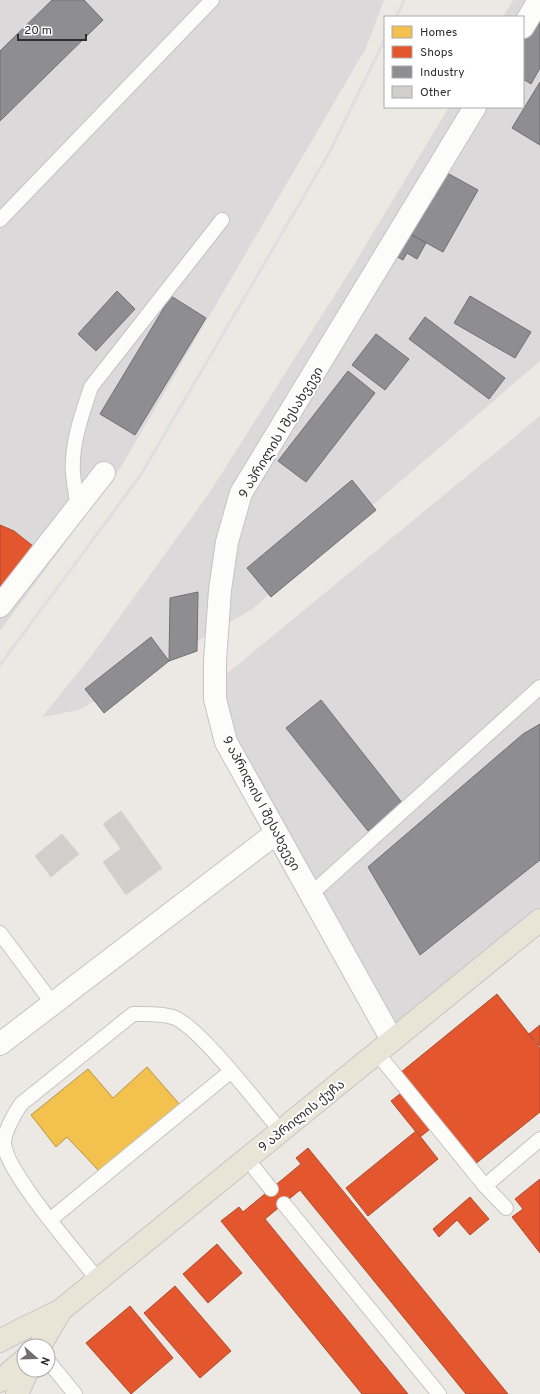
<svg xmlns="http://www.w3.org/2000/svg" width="540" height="1394" font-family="Overpass,'Noto Sans Georgian',sans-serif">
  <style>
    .industrial { fill: #dcd9db }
    .homes { fill: #f2c14e; stroke: #b79544 }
    .shops { fill: #e4572e; stroke: #ad4b2e }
    .industry { fill: #8d8d92; stroke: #707074 }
    .building { fill: #d1cecb; stroke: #d7d4d0 }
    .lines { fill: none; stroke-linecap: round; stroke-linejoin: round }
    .service-casing { stroke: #c5c4c5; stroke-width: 16 }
    .minor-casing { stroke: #c5c4c5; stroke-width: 24 }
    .primary-casing { stroke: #c6c5c4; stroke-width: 24 }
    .service { stroke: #fcfcfb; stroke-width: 14 }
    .minor { stroke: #fcfcfb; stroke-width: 22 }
    .primary { stroke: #e8e4d6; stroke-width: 22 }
    .rail { stroke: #dfdfe1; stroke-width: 3 }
    .labels { text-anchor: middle; stroke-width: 4; stroke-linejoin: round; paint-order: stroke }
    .street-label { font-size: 13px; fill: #2e2e2e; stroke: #fff }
  </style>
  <rect width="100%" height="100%" fill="#ece8e4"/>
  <!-- industrial -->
  <g class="industrial">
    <path d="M 0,0 L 384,0 L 366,48 L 121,467 L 0,631 Z"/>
    <path d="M 513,0 L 540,0 L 540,361 L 251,610 L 79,710 L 42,717 L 92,655 L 208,495 L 355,263 L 449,107 L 523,107 L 523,17 L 503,17 Z"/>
    <path d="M 540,416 L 540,920 L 392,1040 L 275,836 L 213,685 Z"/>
  </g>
  <!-- homes -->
  <path class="homes" d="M 147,1067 L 181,1106 L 99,1171 L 67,1137 L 56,1147 L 31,1115 L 88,1069 L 113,1098 Z"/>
  <!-- shops -->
  <g class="shops">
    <path d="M 0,525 L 14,531 L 38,550 L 0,597 Z"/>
    <path d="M 497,994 L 540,1048 L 540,1112 L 474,1165 L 400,1073 Z"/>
    <path d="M 540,1025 L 540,1046 L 529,1034 Z"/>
    <path d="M 405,1090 L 434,1126 L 420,1137 L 391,1101 Z"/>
    <path d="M 416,1131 L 438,1159 L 368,1216 L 346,1188 Z"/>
    <path d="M 308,1148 L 508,1394 L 466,1394 L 300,1190 L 265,1219 L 408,1394 L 362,1394 L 221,1221 L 239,1207 L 243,1212 L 301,1164 L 296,1158 Z"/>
    <path d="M 540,1179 L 540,1253 L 512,1217 L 523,1209 L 515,1199 Z"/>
    <path d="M 470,1197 L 489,1219 L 470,1235 L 457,1220 L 439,1237 L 433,1229 Z"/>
    <path d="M 217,1244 L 242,1273 L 208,1303 L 183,1274 Z"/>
    <path d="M 175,1286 L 231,1351 L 200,1378 L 144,1313 Z"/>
    <path d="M 130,1306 L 173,1358 L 131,1394 L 86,1343 Z"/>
  </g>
  <!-- industry -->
  <g class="industry">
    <path d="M 52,0 L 84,0 L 103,20 L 0,121 L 0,51 Z"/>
    <path d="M 540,4 L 540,68 L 531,84 L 523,79 L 523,34 Z"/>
    <path d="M 540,82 L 540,145 L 512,128 Z"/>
    <path d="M 440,169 L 478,190 L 443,252 L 405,231 Z"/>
    <path d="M 405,231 L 426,243 L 417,259 L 407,253 L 403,260 L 392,254 Z"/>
    <path d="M 117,291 L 135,309 L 96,351 L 78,334 Z"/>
    <path d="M 171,296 L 206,318 L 135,435 L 100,414 Z"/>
    <path d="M 470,296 L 531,332 L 515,358 L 454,323 Z"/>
    <path d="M 425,317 L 505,378 L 489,399 L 409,339 Z"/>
    <path d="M 376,334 L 409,359 L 385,390 L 352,365 Z"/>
    <path d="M 348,371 L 375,393 L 306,482 L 278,461 Z"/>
    <path d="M 352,480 L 376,510 L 271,597 L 247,568 Z"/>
    <path d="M 198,592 L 197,651 L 169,661 L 170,598 Z"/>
    <path d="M 151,637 L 169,661 L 104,713 L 85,689 Z"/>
    <path d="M 321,700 L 403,804 L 368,831 L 286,728 Z"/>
    <path d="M 540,724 L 540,860 L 420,955 L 368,867 L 523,734 Z"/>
  </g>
  <!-- building -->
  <g class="building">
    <path d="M 121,811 L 162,868 L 126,895 L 103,862 L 121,849 L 103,824 Z"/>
    <path d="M 62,834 L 79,854 L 51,877 L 35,856 Z"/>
  </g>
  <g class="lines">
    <!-- service casing -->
    <g class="service-casing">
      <g id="service">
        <path d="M 0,220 L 212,0"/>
        <path d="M 78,507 C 76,496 74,484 73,473 C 71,444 82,414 91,387 L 222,220"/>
        <path d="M 311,894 L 540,687"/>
        <path d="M 0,933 L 53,1004"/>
        <path d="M 377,1053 L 485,1186 L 506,1208"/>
        <path d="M 247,1159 L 271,1189"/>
        <path d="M 485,1186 L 540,1139"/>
        <path d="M 284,1204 L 439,1394"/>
        <path d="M 51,1219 L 230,1072"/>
        <path d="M 98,1280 C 78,1254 5,1171 4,1143 C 4,1132 15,1113 21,1104 L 133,1014 C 147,1014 160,1013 173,1017 C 199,1026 260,1107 281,1131"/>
        <path d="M 48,1361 L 75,1394"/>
      </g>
    </g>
    <!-- minor casing -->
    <g class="minor-casing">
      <g id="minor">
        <path d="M 523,27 L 539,0"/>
        <path d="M 0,606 L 104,473"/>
        <path d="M 392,1040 L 226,742 L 215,699 L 215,661 L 220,590 L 227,542 L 241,493 L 475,107"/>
        <path d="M 0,1044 L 276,833"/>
      </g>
    </g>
    <!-- primary casing -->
    <g class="primary-casing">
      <g id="primary">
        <path d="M 0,1341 C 20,1329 41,1321 61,1310 L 540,920"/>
        <path d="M 40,1346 L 61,1310"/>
        <path d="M 0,1381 L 24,1360"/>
        <path d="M 17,1394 L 28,1370"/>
      </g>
    </g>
    <!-- service -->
    <use href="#service" class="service"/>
    <!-- minor -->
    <use href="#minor" class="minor"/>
    <!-- primary -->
    <use href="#primary" class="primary"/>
    <!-- rail -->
    <g class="rail">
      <path d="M 396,17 L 404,0"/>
      <path d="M 0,665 L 140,476 L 329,153 L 385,39"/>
    </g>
  </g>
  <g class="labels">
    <!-- street labels -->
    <g class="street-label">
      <text transform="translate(280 432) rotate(-59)" y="5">9 აპრილის I შესახვევი</text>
      <text transform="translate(262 803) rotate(62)" y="5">9 აპრილის I შესახვევი</text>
      <text transform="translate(301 1115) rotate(-39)" y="5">9 აპრილის ქუჩა</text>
    </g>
  </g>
  <!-- legend -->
  <rect x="384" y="16" width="140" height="92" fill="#ffffff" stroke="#ababab"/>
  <rect x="392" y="26" width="20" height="12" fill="#f2c14e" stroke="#ababab"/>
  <text x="420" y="36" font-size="12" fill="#2e2e2e">Homes</text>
  <rect x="392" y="46" width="20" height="12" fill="#e4572e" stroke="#ababab"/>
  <text x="420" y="56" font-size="12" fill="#2e2e2e">Shops</text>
  <rect x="392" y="66" width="20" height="12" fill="#8d8d92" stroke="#ababab"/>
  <text x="420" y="76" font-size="12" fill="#2e2e2e">Industry</text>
  <rect x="392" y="86" width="20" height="12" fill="#d1cecb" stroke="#ababab"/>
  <text x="420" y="96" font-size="12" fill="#2e2e2e">Other</text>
  <!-- north arrow -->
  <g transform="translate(36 1358) rotate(110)"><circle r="19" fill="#ffffff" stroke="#ababab"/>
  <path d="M0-3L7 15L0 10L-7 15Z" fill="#706f6e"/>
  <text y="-6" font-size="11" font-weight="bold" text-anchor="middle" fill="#2e2e2e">N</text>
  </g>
  <!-- scale -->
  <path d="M18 34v6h68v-6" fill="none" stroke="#2e2e2e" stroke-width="2"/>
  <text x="24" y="34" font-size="12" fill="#2e2e2e" stroke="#ffffff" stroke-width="3" paint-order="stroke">20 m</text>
</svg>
